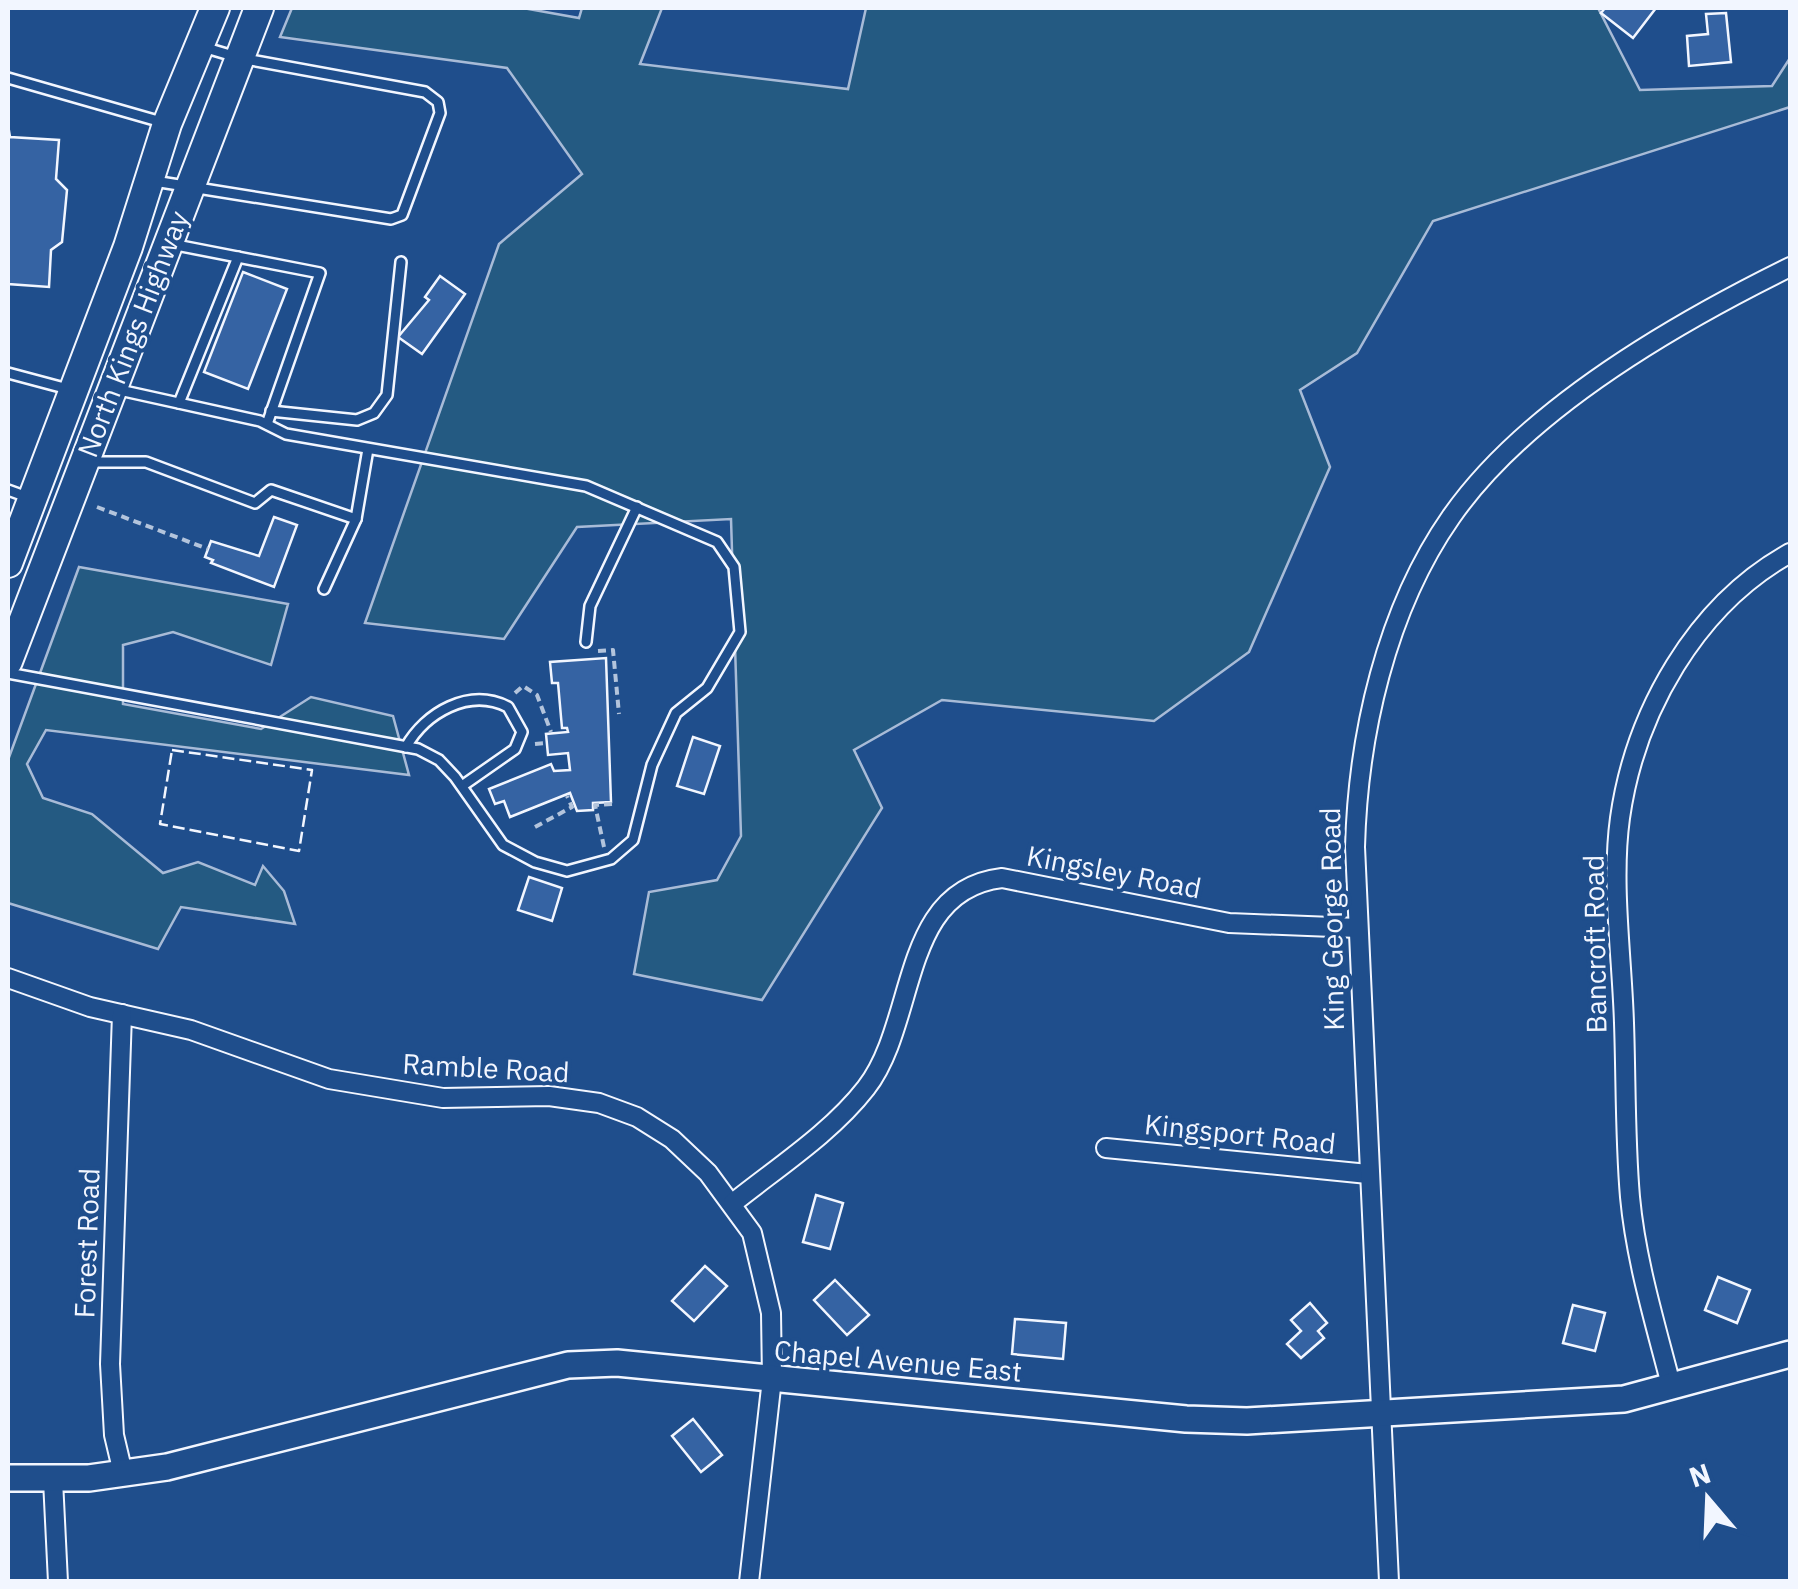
<svg xmlns="http://www.w3.org/2000/svg" width="1798" height="1589" font-family="'IBM Plex Sans',sans-serif">
  <style>
    .green { fill: #245a82; stroke: #a8bbd7; stroke-width: 2.5 }
    .building { fill: #3563a3; stroke: #f2f6ff; stroke-width: 2.5 }
    .lines { fill: none; stroke-linecap: round; stroke-linejoin: round }
    .lane-casing { stroke: #f2f6ff; stroke-width: 14 }
    .street-casing { stroke: #f2f6ff; stroke-width: 22 }
    .secondary-casing { stroke: #f2f6ff; stroke-width: 30 }
    .primary-casing { stroke: #f2f6ff; stroke-width: 32 }
    .path { stroke: #b3c4dc; stroke-width: 4; stroke-dasharray: 8 5; stroke-linecap: butt }
    .lane { stroke: #1f4e8c; stroke-width: 9 }
    .street { stroke: #1f4e8c; stroke-width: 18 }
    .secondary { stroke: #1f4e8c; stroke-width: 25 }
    .primary { stroke: #1f4e8c; stroke-width: 28 }
    .fence { stroke: #f2f6ff; stroke-width: 2.5; stroke-dasharray: 12 5; stroke-linecap: butt }
    .labels { text-anchor: middle; stroke-width: 8; stroke-linejoin: round; paint-order: stroke }
    .street-label { font-size: 28px; fill: #f2f6ff; stroke: #1f4e8c }
  </style>
  <rect width="100%" height="100%" fill="#1f4e8c"/>
  <!-- green -->
  <g class="green">
    <path d="M 292,8 L 523,8 L 579,18 L 582,8 L 662,8 L 640,64 L 848,89 L 866,8 L 1598,8 L 1640,90 L 1772,86 L 1790,58 L 1790,107 L 1433,221 L 1357,353 L 1300,390 L 1330,467 L 1249,652 L 1154,721 L 942,700 L 854,750 L 882,808 L 762,1000 L 634,974 L 649,892 L 717,880 L 741,836 L 731,519 L 577,527 L 504,639 L 365,623 L 499,244 L 582,174 L 507,68 L 280,37 Z"/>
    <path d="M 79,567 L 288,604 L 271,665 L 173,632 L 123,645 L 123,704 L 261,729 L 311,697 L 393,716 L 409,775 L 46,730 L 27,764 L 43,798 L 92,814 L 163,873 L 198,862 L 255,885 L 263,866 L 284,891 L 295,924 L 181,907 L 158,949 L 8,903 L 8,760 Z"/>
  </g>
  <!-- building -->
  <g class="building">
    <path d="M 1605,8 L 1656,8 L 1633,38 L 1601,13 Z"/>
    <path d="M 1726,13 L 1731,62 L 1689,66 L 1687,36 L 1708,34 L 1706,14 Z"/>
    <path d="M 8,125 L 10,137 L 59,140 L 56,179 L 67,190 L 62,242 L 51,250 L 49,287 L 8,284 Z"/>
    <path d="M 243,272 L 287,289 L 248,389 L 204,372 Z"/>
    <path d="M 440,276 L 465,294 L 422,354 L 398,337 L 429,300 L 425,297 Z"/>
    <path d="M 274,517 L 297,525 L 274,587 L 211,563 L 213,560 L 205,557 L 211,541 L 259,556 Z"/>
    <path d="M 606,658 L 611,802 L 593,803 L 593,810 L 577,811 L 570,793 L 510,817 L 504,801 L 495,804 L 489,789 L 551,764 L 554,771 L 570,770 L 568,753 L 548,755 L 546,734 L 568,732 L 567,728 L 562,728 L 558,683 L 552,683 L 550,662 Z"/>
    <path d="M 693,737 L 720,746 L 704,794 L 677,786 Z"/>
    <path d="M 529,877 L 562,888 L 552,921 L 518,910 Z"/>
    <path d="M 816,1195 L 843,1203 L 830,1249 L 803,1242 Z"/>
    <path d="M 705,1266 L 727,1286 L 694,1321 L 672,1301 Z"/>
    <path d="M 1718,1277 L 1750,1290 L 1737,1323 L 1705,1310 Z"/>
    <path d="M 835,1280 L 869,1315 L 847,1335 L 814,1300 Z"/>
    <path d="M 1310,1303 L 1327,1323 L 1318,1331 L 1324,1338 L 1301,1358 L 1287,1344 L 1301,1331 L 1291,1320 Z"/>
    <path d="M 1573,1305 L 1605,1313 L 1595,1351 L 1563,1343 Z"/>
    <path d="M 1015,1319 L 1066,1323 L 1063,1359 L 1012,1354 Z"/>
    <path d="M 693,1419 L 722,1455 L 701,1472 L 672,1436 Z"/>
  </g>
  <g class="lines">
    <!-- lane casing -->
    <g class="lane-casing">
      <g id="lane">
        <path d="M 8,78 L 165,123"/>
        <path d="M 154,181 L 391,219 L 402,215 L 440,113 L 438,102 L 425,92 L 240,58 L 203,47"/>
        <path d="M 171,244 L 320,273 L 267,424"/>
        <path d="M 8,373 L 68,389"/>
        <path d="M 179,403 L 238,257"/>
        <path d="M 271,411 L 357,420 L 374,413 L 387,395 L 401,262"/>
        <path d="M 92,462 L 146,462 L 255,503 L 271,490 L 356,519"/>
        <path d="M 8,490 L 30,498"/>
        <path d="M 324,589 L 356,519 L 368,449"/>
        <path d="M 586,642 L 590,606 L 637,507"/>
        <path d="M 8,673 L 418,749 L 439,760 L 455,777 L 503,845 L 535,862 L 567,871 L 611,859 L 633,840 L 652,765 L 676,713 L 707,688 L 740,632 L 734,567 L 717,542 L 586,486 L 286,434 L 260,421 L 115,389"/>
        <path d="M 406,747 C 425,713 469,687 508,707 L 522,732 L 515,749 L 462,786"/>
      </g>
    </g>
    <!-- street casing -->
    <g class="street-casing">
      <g id="street">
        <path d="M 8,978 L 90,1007 L 191,1030 L 329,1079 L 443,1098 L 549,1096 L 599,1103 L 637,1117 L 672,1139 L 708,1173 L 752,1233 L 771,1313 L 772,1379 L 749,1582"/>
        <path d="M 122,1014 L 110,1364 L 114,1435 L 123,1473"/>
        <path d="M 1106,1148 L 1368,1174"/>
        <path d="M 733,1203 C 778,1167 831,1133 866,1088 C 918,1021 899,890 1002,878 L 1229,923 L 1358,928"/>
        <path d="M 1672,1389 C 1656,1326 1636,1262 1630,1197 C 1625,1139 1626,1080 1624,1023 C 1622,957 1611,883 1620,818 C 1635,712 1696,605 1790,553"/>
        <path d="M 53,1480 L 58,1582"/>
        <path d="M 1389,1582 L 1355,847 C 1358,735 1386,610 1451,517 C 1526,409 1674,324 1790,267"/>
      </g>
    </g>
    <!-- secondary casing -->
    <g class="secondary-casing">
      <path id="secondary" d="M 8,1478 L 89,1478 L 167,1467 L 568,1365 L 617,1363 L 1186,1419 L 1247,1421 L 1624,1399 L 1790,1354"/>
    </g>
    <!-- primary casing -->
    <g class="primary-casing">
      <g id="primary">
        <path d="M 8,563 L 128,247 L 167,124 L 215,8"/>
        <path d="M 8,661 L 259,8"/>
      </g>
    </g>
    <!-- path -->
    <g class="path">
      <path d="M 97,507 L 208,549"/>
      <path d="M 598,651 L 613,650 L 619,714"/>
      <path d="M 515,693 L 523,686 L 537,695 L 551,732"/>
      <path d="M 535,744 L 547,743"/>
      <path d="M 535,827 L 572,807 L 567,796"/>
      <path d="M 604,847 L 595,805 L 612,804"/>
    </g>
    <!-- lane -->
    <use href="#lane" class="lane"/>
    <!-- street -->
    <use href="#street" class="street"/>
    <!-- secondary -->
    <use href="#secondary" class="secondary"/>
    <!-- primary -->
    <use href="#primary" class="primary"/>
    <!-- fence -->
    <path class="fence" d="M 172,750 L 312,770 L 299,851 L 160,824 Z"/>
  </g>
  <g class="labels">
    <!-- street labels -->
    <g class="street-label">
      <text transform="translate(133 334) rotate(-69)" y="10">North Kings Highway</text>
      <text transform="translate(1114 872) rotate(11)" y="10">Kingsley Road</text>
      <text transform="translate(1332 919) rotate(-91)" y="10">King George Road</text>
      <text transform="translate(1595 944) rotate(-91)" y="10">Bancroft Road</text>
      <text transform="translate(486 1068) rotate(3)" y="10">Ramble Road</text>
      <text transform="translate(1240 1134) rotate(6)" y="10">Kingsport Road</text>
      <text transform="translate(87 1243) rotate(-88)" y="10">Forest Road</text>
      <text transform="translate(898 1361) rotate(5)" y="10">Chapel Avenue East</text>
    </g>
  </g>
  <!-- border -->
  <rect width="1798" height="1589" fill="none" stroke="#f2f6ff" stroke-width="20"/>
  <!-- north arrow -->
  <g transform="translate(1708 1499) rotate(341)" stroke="#1f4e8c" stroke-width="8" paint-order="stroke">
  <path d="M0-8L18 38L0 25L-18 38Z" fill="#f2f6ff"/>
  <text y="-15" font-size="28" font-weight="bold" text-anchor="middle" fill="#f2f6ff">N</text>
  </g>
</svg>
